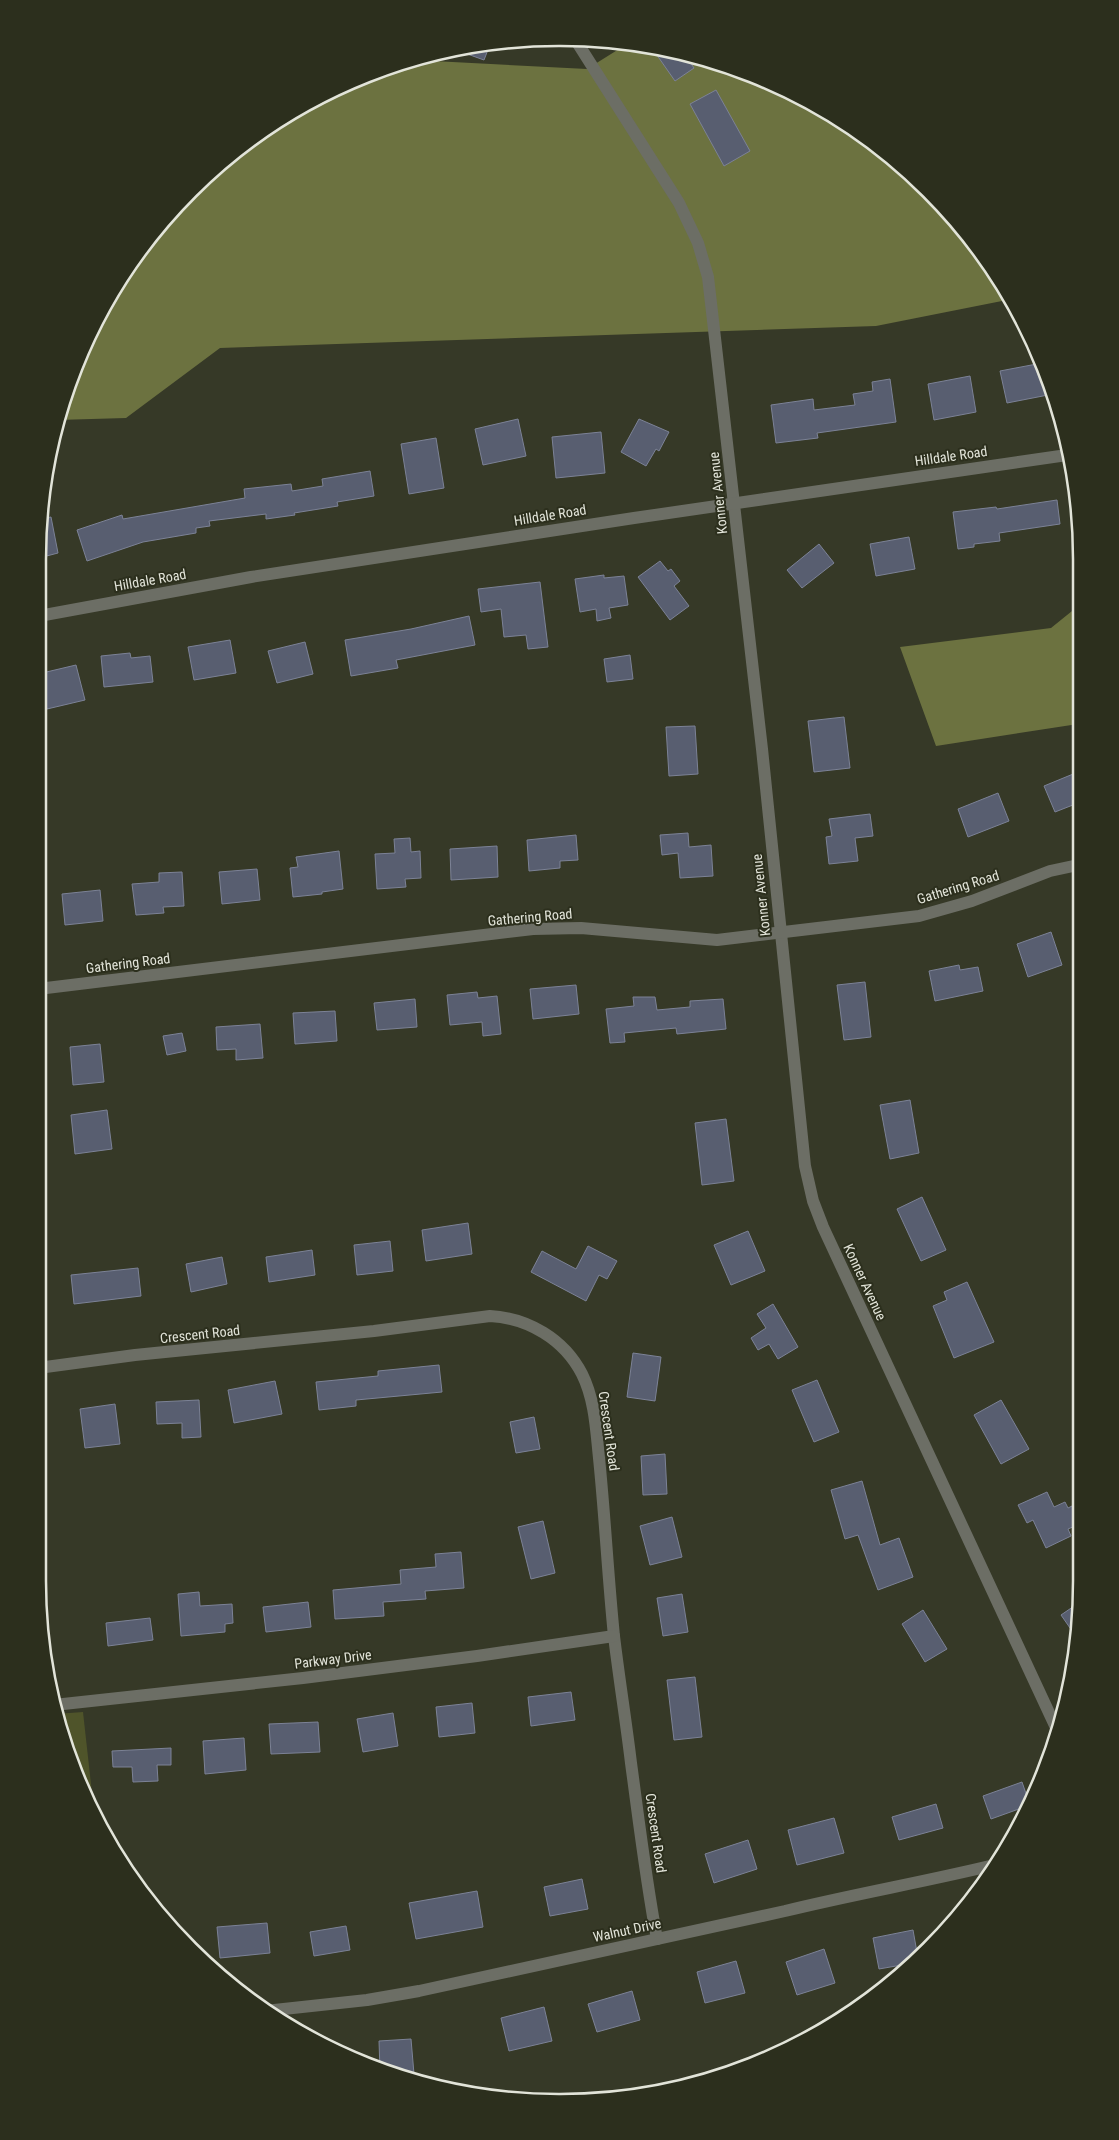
<svg xmlns="http://www.w3.org/2000/svg" width="1119" height="2140" font-family="'Roboto Condensed',sans-serif">
  <style>
    .green { fill: #4f542a }
    .forest { fill: #6c7240 }
    .building { fill: #585e70; stroke: #7c8296 }
    .lines { fill: none; stroke-linecap: round; stroke-linejoin: round }
    .minor { stroke: #6c6e65; stroke-width: 12 }
    .labels { text-anchor: middle; stroke-width: 4; stroke-linejoin: round; paint-order: stroke }
    .street-label { font-size: 14px; fill: #e2e4d9; stroke: #2c2f1d }
    .rim { fill: none; stroke: #e2e4d9; stroke-width: 2.5 }
  </style>
  <rect width="100%" height="100%" fill="#363927"/>
  <!-- green -->
  <path class="green" d="M 83,1712 L 94,1811 L 65,1749 L 56,1714 Z"/>
  <!-- forest -->
  <g class="forest">
    <path d="M 627,44 L 695,55 L 791,91 L 903,167 L 974,242 L 1007,300 L 876,326 L 220,348 L 126,418 L 57,420 L 91,328 L 146,242 L 216,167 L 299,107 L 392,65 L 414,60 L 587,69 Z"/>
    <path d="M 1077,607 L 1078,724 L 936,746 L 900,647 L 1051,628 Z"/>
  </g>
  <!-- building -->
  <g class="building">
    <path d="M 491,42 L 484,60 L 456,50 L 463,49 Z"/>
    <path d="M 652,48 L 684,53 L 694,68 L 675,81 Z"/>
    <path d="M 716,90 L 750,151 L 724,166 L 690,104 Z"/>
    <path d="M 1042,363 L 1048,395 L 1007,403 L 1000,371 Z"/>
    <path d="M 970,376 L 976,412 L 934,420 L 928,384 Z"/>
    <path d="M 890,379 L 896,422 L 817,433 L 818,438 L 776,443 L 771,405 L 813,399 L 814,410 L 855,405 L 853,394 L 873,391 L 872,382 Z"/>
    <path d="M 518,419 L 526,456 L 483,465 L 475,429 Z"/>
    <path d="M 639,419 L 669,432 L 659,451 L 656,449 L 646,466 L 621,452 Z"/>
    <path d="M 601,432 L 605,473 L 556,478 L 552,437 Z"/>
    <path d="M 436,438 L 444,488 L 409,494 L 401,444 Z"/>
    <path d="M 370,471 L 374,496 L 337,502 L 338,506 L 294,513 L 295,515 L 266,519 L 266,514 L 209,521 L 210,526 L 196,528 L 196,533 L 143,542 L 87,561 L 77,530 L 122,515 L 123,519 L 245,498 L 244,489 L 291,484 L 292,491 L 323,486 L 322,479 Z"/>
    <path d="M 1057,500 L 1060,524 L 999,533 L 1000,541 L 974,544 L 974,547 L 958,549 L 953,512 L 996,507 L 997,509 Z"/>
    <path d="M 51,517 L 58,553 L 39,558 L 40,519 Z"/>
    <path d="M 909,537 L 915,569 L 876,576 L 870,544 Z"/>
    <path d="M 819,544 L 834,563 L 802,588 L 787,570 Z"/>
    <path d="M 660,561 L 668,571 L 671,569 L 680,581 L 674,586 L 689,606 L 670,620 L 638,577 Z"/>
    <path d="M 604,575 L 604,578 L 624,576 L 628,605 L 609,608 L 611,618 L 597,621 L 596,609 L 580,612 L 575,579 Z"/>
    <path d="M 540,582 L 548,647 L 528,649 L 526,635 L 504,637 L 501,609 L 481,612 L 478,589 Z"/>
    <path d="M 469,616 L 475,645 L 396,660 L 398,668 L 351,676 L 345,640 L 411,629 Z"/>
    <path d="M 230,640 L 236,673 L 194,680 L 188,647 Z"/>
    <path d="M 305,642 L 313,674 L 277,683 L 268,651 Z"/>
    <path d="M 130,653 L 131,658 L 150,656 L 153,682 L 104,687 L 101,656 Z"/>
    <path d="M 630,655 L 633,679 L 607,682 L 604,659 Z"/>
    <path d="M 76,665 L 85,700 L 47,709 L 38,674 Z"/>
    <path d="M 844,717 L 850,768 L 814,772 L 808,721 Z"/>
    <path d="M 695,726 L 698,774 L 669,776 L 666,727 Z"/>
    <path d="M 1078,772 L 1078,803 L 1055,812 L 1044,786 Z"/>
    <path d="M 998,793 L 1009,821 L 968,837 L 958,809 Z"/>
    <path d="M 870,814 L 873,836 L 855,838 L 858,861 L 829,864 L 826,837 L 832,836 L 829,819 Z"/>
    <path d="M 688,833 L 689,847 L 711,845 L 713,876 L 680,878 L 678,853 L 662,855 L 660,835 Z"/>
    <path d="M 576,835 L 578,860 L 560,861 L 560,868 L 529,871 L 527,840 Z"/>
    <path d="M 410,838 L 411,852 L 420,851 L 421,878 L 405,879 L 406,887 L 377,889 L 375,854 L 395,853 L 394,839 Z"/>
    <path d="M 497,846 L 498,877 L 451,880 L 450,849 Z"/>
    <path d="M 339,851 L 343,889 L 322,892 L 322,894 L 293,897 L 290,868 L 298,867 L 296,857 Z"/>
    <path d="M 257,869 L 260,900 L 222,904 L 219,872 Z"/>
    <path d="M 182,872 L 184,906 L 163,907 L 164,913 L 136,915 L 132,884 L 159,882 L 159,873 Z"/>
    <path d="M 100,890 L 103,921 L 65,925 L 62,894 Z"/>
    <path d="M 1051,932 L 1062,965 L 1028,977 L 1017,944 Z"/>
    <path d="M 959,965 L 960,970 L 978,967 L 983,991 L 935,1001 L 929,971 Z"/>
    <path d="M 865,982 L 871,1037 L 844,1040 L 837,985 Z"/>
    <path d="M 576,985 L 579,1014 L 533,1019 L 530,989 Z"/>
    <path d="M 477,992 L 478,998 L 497,996 L 501,1034 L 483,1036 L 482,1022 L 450,1025 L 447,995 Z"/>
    <path d="M 633,997 L 655,997 L 657,1010 L 690,1007 L 690,1001 L 723,999 L 726,1029 L 677,1034 L 676,1028 L 624,1033 L 625,1042 L 610,1043 L 606,1009 L 634,1006 Z"/>
    <path d="M 415,999 L 417,1027 L 377,1030 L 374,1003 Z"/>
    <path d="M 335,1011 L 337,1041 L 295,1044 L 293,1013 Z"/>
    <path d="M 260,1024 L 263,1058 L 236,1060 L 236,1049 L 217,1050 L 216,1027 Z"/>
    <path d="M 182,1033 L 186,1051 L 167,1055 L 163,1036 Z"/>
    <path d="M 100,1044 L 104,1082 L 73,1085 L 70,1047 Z"/>
    <path d="M 910,1100 L 919,1153 L 890,1159 L 880,1105 Z"/>
    <path d="M 107,1110 L 112,1149 L 75,1154 L 71,1115 Z"/>
    <path d="M 726,1119 L 734,1181 L 702,1185 L 695,1123 Z"/>
    <path d="M 922,1197 L 946,1250 L 921,1261 L 897,1209 Z"/>
    <path d="M 468,1223 L 472,1254 L 426,1261 L 422,1230 Z"/>
    <path d="M 748,1231 L 765,1271 L 731,1285 L 714,1245 Z"/>
    <path d="M 390,1241 L 393,1271 L 357,1275 L 354,1245 Z"/>
    <path d="M 588,1246 L 617,1261 L 607,1279 L 599,1275 L 586,1301 L 531,1272 L 542,1251 L 576,1269 Z"/>
    <path d="M 312,1250 L 315,1275 L 269,1282 L 266,1257 Z"/>
    <path d="M 222,1257 L 227,1284 L 191,1292 L 186,1264 Z"/>
    <path d="M 138,1268 L 141,1296 L 74,1304 L 71,1275 Z"/>
    <path d="M 967,1282 L 994,1342 L 954,1358 L 933,1306 L 947,1300 L 944,1292 Z"/>
    <path d="M 773,1304 L 798,1347 L 778,1359 L 769,1344 L 758,1350 L 751,1338 L 766,1328 L 757,1314 Z"/>
    <path d="M 633,1353 L 661,1357 L 655,1401 L 627,1397 Z"/>
    <path d="M 439,1365 L 442,1392 L 356,1400 L 356,1406 L 319,1410 L 316,1382 L 378,1376 L 378,1371 Z"/>
    <path d="M 817,1380 L 839,1432 L 814,1442 L 792,1390 Z"/>
    <path d="M 275,1381 L 282,1414 L 234,1423 L 228,1390 Z"/>
    <path d="M 199,1400 L 201,1437 L 182,1438 L 182,1423 L 157,1424 L 156,1402 Z"/>
    <path d="M 1001,1400 L 1029,1449 L 1001,1464 L 974,1415 Z"/>
    <path d="M 115,1404 L 120,1444 L 85,1448 L 80,1409 Z"/>
    <path d="M 534,1417 L 540,1449 L 516,1453 L 510,1422 Z"/>
    <path d="M 665,1454 L 667,1494 L 643,1495 L 641,1456 Z"/>
    <path d="M 862,1481 L 880,1545 L 899,1538 L 913,1577 L 878,1590 L 858,1535 L 845,1539 L 831,1490 Z"/>
    <path d="M 1047,1492 L 1054,1507 L 1065,1502 L 1068,1508 L 1074,1505 L 1080,1518 L 1080,1524 L 1068,1529 L 1071,1536 L 1046,1548 L 1033,1520 L 1027,1523 L 1018,1505 Z"/>
    <path d="M 672,1517 L 682,1557 L 650,1565 L 640,1526 Z"/>
    <path d="M 543,1521 L 555,1573 L 531,1579 L 518,1527 Z"/>
    <path d="M 461,1552 L 464,1588 L 425,1591 L 426,1599 L 383,1602 L 384,1616 L 335,1619 L 333,1590 L 401,1584 L 400,1570 L 436,1567 L 435,1554 Z"/>
    <path d="M 199,1592 L 200,1606 L 232,1604 L 233,1623 L 225,1624 L 225,1632 L 181,1636 L 178,1594 Z"/>
    <path d="M 682,1594 L 688,1632 L 663,1636 L 657,1598 Z"/>
    <path d="M 308,1602 L 311,1627 L 266,1632 L 263,1607 Z"/>
    <path d="M 1080,1602 L 1080,1614 L 1077,1638 L 1061,1615 Z"/>
    <path d="M 923,1610 L 947,1649 L 925,1662 L 902,1624 Z"/>
    <path d="M 150,1618 L 153,1640 L 108,1646 L 106,1623 Z"/>
    <path d="M 695,1677 L 702,1737 L 674,1740 L 667,1680 Z"/>
    <path d="M 571,1692 L 575,1720 L 531,1726 L 528,1697 Z"/>
    <path d="M 472,1703 L 475,1733 L 439,1737 L 436,1707 Z"/>
    <path d="M 393,1713 L 398,1746 L 363,1752 L 357,1719 Z"/>
    <path d="M 318,1722 L 320,1752 L 271,1754 L 269,1724 Z"/>
    <path d="M 244,1738 L 246,1770 L 205,1774 L 203,1741 Z"/>
    <path d="M 171,1748 L 171,1765 L 157,1765 L 158,1781 L 133,1782 L 132,1767 L 113,1767 L 112,1751 Z"/>
    <path d="M 1022,1782 L 1030,1805 L 991,1819 L 983,1796 Z"/>
    <path d="M 936,1804 L 943,1828 L 899,1840 L 892,1817 Z"/>
    <path d="M 834,1818 L 844,1853 L 797,1865 L 788,1830 Z"/>
    <path d="M 748,1840 L 757,1869 L 714,1883 L 705,1854 Z"/>
    <path d="M 582,1879 L 588,1909 L 550,1916 L 544,1887 Z"/>
    <path d="M 477,1891 L 483,1927 L 416,1939 L 409,1903 Z"/>
    <path d="M 267,1923 L 270,1953 L 220,1958 L 217,1927 Z"/>
    <path d="M 346,1926 L 350,1950 L 314,1956 L 310,1932 Z"/>
    <path d="M 913,1930 L 918,1958 L 913,1963 L 879,1969 L 873,1938 Z"/>
    <path d="M 824,1949 L 835,1983 L 797,1995 L 786,1962 Z"/>
    <path d="M 736,1961 L 745,1993 L 705,2003 L 697,1972 Z"/>
    <path d="M 632,1991 L 640,2020 L 597,2032 L 588,2004 Z"/>
    <path d="M 544,2007 L 552,2041 L 509,2051 L 501,2018 Z"/>
    <path d="M 411,2039 L 414,2074 L 397,2075 L 380,2070 L 379,2041 Z"/>
  </g>
  <g class="lines">
    <!-- minor -->
    <g class="minor">
      <path d="M 575,39 L 679,203 L 698,243 L 708,277 L 762,749 L 805,1166 L 813,1201 L 823,1227 L 1058,1732"/>
      <path d="M 39,616 L 251,577 L 634,518 L 1067,455"/>
      <path d="M 38,989 L 533,929 L 581,928 L 717,940 L 919,916 L 972,901 L 1050,871 L 1078,865"/>
      <path d="M 38,1368 L 135,1355 L 374,1331 L 490,1316 C 528,1318 564,1339 582,1374 C 595,1400 596,1430 599,1458 C 605,1517 608,1577 614,1636 C 619,1678 626,1721 631,1763 C 639,1822 646,1881 657,1939"/>
      <path d="M 54,1705 L 303,1678 L 477,1656 L 614,1636"/>
      <path d="M 265,2011 L 367,2000 L 419,1991 L 785,1911 C 854,1894 924,1882 994,1865"/>
    </g>
  </g>
  <g class="labels">
    <!-- street labels -->
    <g class="street-label">
      <text transform="translate(951 456) rotate(-8)" y="5">Hilldale Road</text>
      <text transform="translate(718 493) rotate(-96)" y="5">Konner Avenue</text>
      <text transform="translate(550 515) rotate(-9)" y="5">Hilldale Road</text>
      <text transform="translate(150 580) rotate(-10)" y="5">Hilldale Road</text>
      <text transform="translate(958 887) rotate(-17)" y="5">Gathering Road</text>
      <text transform="translate(761 895) rotate(-96)" y="5">Konner Avenue</text>
      <text transform="translate(530 917) rotate(-5)" y="5">Gathering Road</text>
      <text transform="translate(128 963) rotate(-7)" y="5">Gathering Road</text>
      <text transform="translate(865 1282) rotate(65)" y="5">Konner Avenue</text>
      <text transform="translate(200 1334) rotate(-6)" y="5">Crescent Road</text>
      <text transform="translate(609 1431) rotate(82)" y="5">Crescent Road</text>
      <text transform="translate(333 1659) rotate(-7)" y="5">Parkway Drive</text>
      <text transform="translate(656 1833) rotate(82)" y="5">Crescent Road</text>
      <text transform="translate(627 1930) rotate(-12)" y="5">Walnut Drive</text>
    </g>
  </g>
  <!-- crop -->
  <path d="M0 0H1119V2140H0ZM559 46H560A513 513 0 0 1 1073 559V1581A513 513 0 0 1 560 2094H559A513 513 0 0 1 46 1581V559A513 513 0 0 1 559 46Z" fill="#2c2f1d" fill-rule="evenodd"/>
  <path class="rim" d="M559 46H560A513 513 0 0 1 1073 559V1581A513 513 0 0 1 560 2094H559A513 513 0 0 1 46 1581V559A513 513 0 0 1 559 46Z"/>
</svg>
